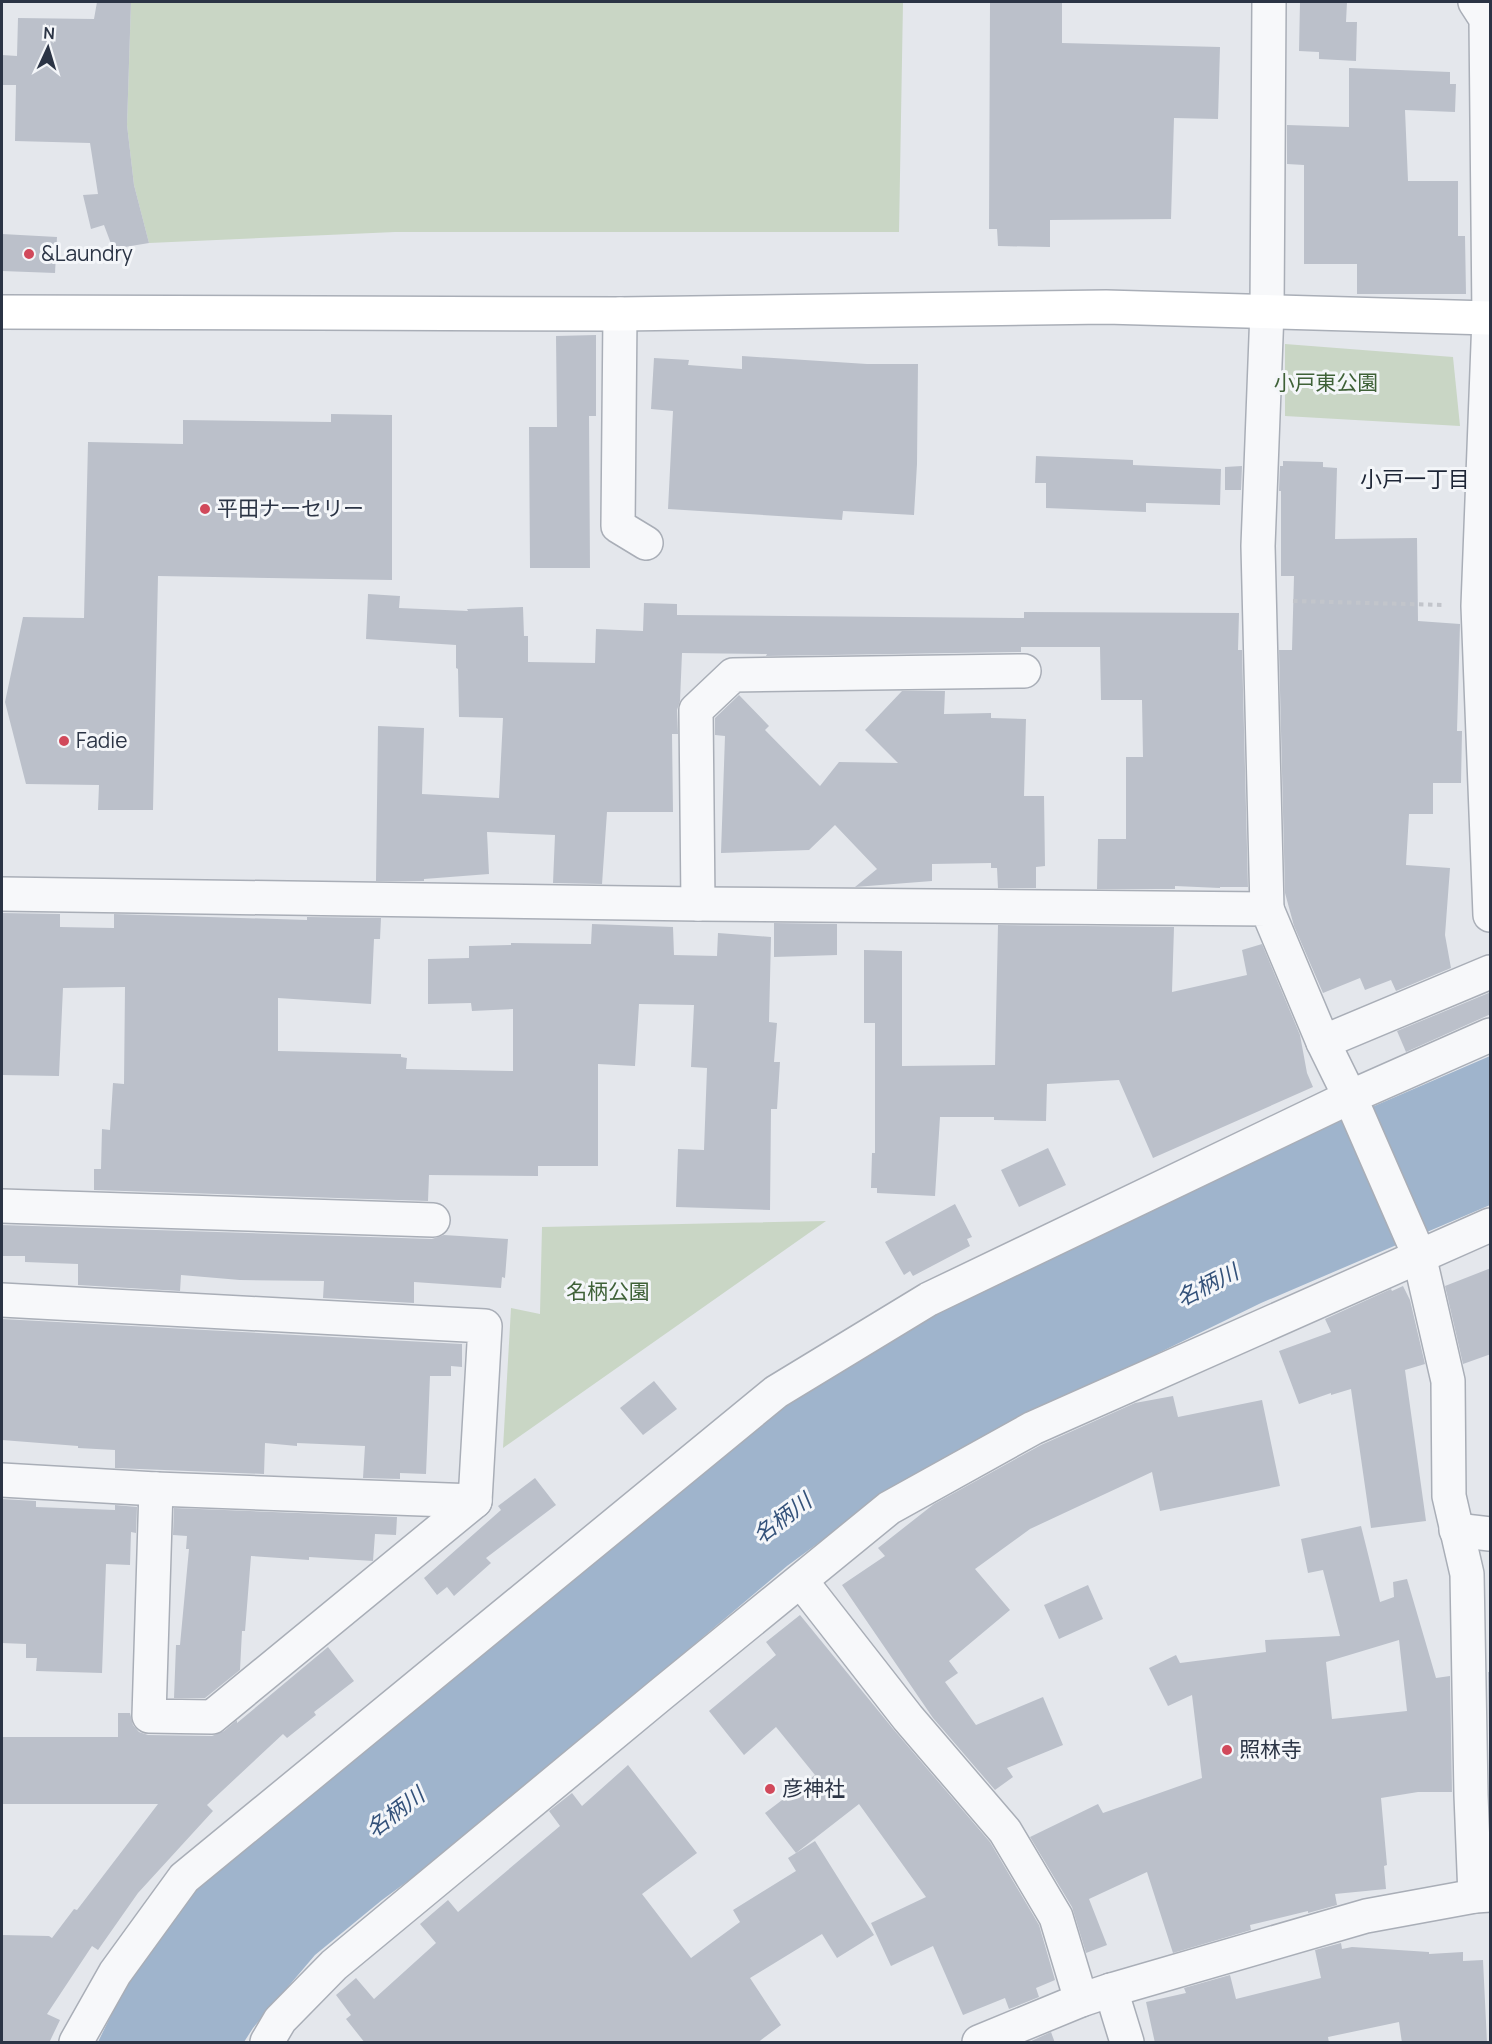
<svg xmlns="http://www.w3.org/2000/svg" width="1492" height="2044" font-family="Manrope,'Noto Sans JP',sans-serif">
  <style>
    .green { fill: #c9d6c5 }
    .water { fill: #9fb4cc }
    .building { fill: #bbc0ca; fill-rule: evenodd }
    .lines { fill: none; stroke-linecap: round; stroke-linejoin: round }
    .street-casing { stroke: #a9aeb7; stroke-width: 36 }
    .secondary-casing { stroke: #a9aeb7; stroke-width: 36 }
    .path { stroke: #c2c5cb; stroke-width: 4; stroke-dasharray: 4.5 4.5; stroke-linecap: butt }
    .street { stroke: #f7f8fa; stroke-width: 33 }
    .secondary { stroke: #fff; stroke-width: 33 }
    .poi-dot { fill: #d1495b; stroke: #f4f6f9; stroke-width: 2 }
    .labels { text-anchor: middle; stroke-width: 6; stroke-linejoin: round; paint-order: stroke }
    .poi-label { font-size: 21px; fill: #2b3445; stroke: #f4f6f9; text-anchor: start }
    .park-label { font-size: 21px; fill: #3f6138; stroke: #f4f6f9 }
    .neighbourhood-label { font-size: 22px; fill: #1d2536; stroke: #f4f6f9 }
    .water-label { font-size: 22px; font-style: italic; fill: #34527a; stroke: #f4f6f9 }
  </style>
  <rect width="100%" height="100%" fill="#e4e7ec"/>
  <!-- green -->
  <g class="green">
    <path d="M 131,2 L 903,2 L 899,232 L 395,232 L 149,243 L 134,185 L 127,125 Z"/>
    <path d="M 1285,344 L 1453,357 L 1460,426 L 1285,416 Z"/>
    <path d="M 826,1221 L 503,1448 L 511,1308 L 540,1314 L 542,1227 Z"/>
  </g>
  <!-- water -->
  <path class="water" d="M 1490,1056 L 1490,1205 L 1261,1303 L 1009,1426 L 884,1495 L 787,1566 L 457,1845 L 382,1900 L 315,1955 L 253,2028 L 244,2042 L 98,2042 L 123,1991 L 157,1936 L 197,1887 L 777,1407 L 924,1313 L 1335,1123 Z"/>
  <!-- building -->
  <g class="building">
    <path d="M 97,2 L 131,2 L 127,125 L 134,185 L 149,243 L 113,249 L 104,225 L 91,229 L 83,195 L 98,194 L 90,143 L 15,141 L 16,85 L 2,85 L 2,55 L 17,56 L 18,18 L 94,19 Z"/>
    <path d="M 990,2 L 1062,2 L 1062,43 L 1220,47 L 1218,119 L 1174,118 L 1171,219 L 1050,220 L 1050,247 L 998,246 L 997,229 L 989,229 Z"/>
    <path d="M 1300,2 L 1347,2 L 1346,22 L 1357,22 L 1356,61 L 1319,59 L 1319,52 L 1299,51 Z"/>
    <path d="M 1349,68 L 1450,72 L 1450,84 L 1456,84 L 1455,112 L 1405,110 L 1408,181 L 1458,181 L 1458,236 L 1465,236 L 1466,294 L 1357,294 L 1357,264 L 1304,264 L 1304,165 L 1287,164 L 1287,125 L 1349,127 Z"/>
    <path d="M 2,234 L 57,237 L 55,273 L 2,271 Z"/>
    <path d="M 596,335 L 596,416 L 589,416 L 590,568 L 530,568 L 529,427 L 557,427 L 556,336 Z"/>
    <path d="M 742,356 L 867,364 L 918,364 L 917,464 L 914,515 L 843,511 L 842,520 L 668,509 L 673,411 L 651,409 L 654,358 L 689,360 L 688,365 L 742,369 Z"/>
    <path d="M 331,414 L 392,415 L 392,580 L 158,576 L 153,810 L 98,810 L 99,785 L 26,784 L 5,702 L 23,617 L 84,618 L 88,442 L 183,444 L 183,420 L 331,422 Z"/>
    <path d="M 1036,456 L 1133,460 L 1133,465 L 1221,469 L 1220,505 L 1146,503 L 1146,512 L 1046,508 L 1046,483 L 1035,483 Z"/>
    <path d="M 1283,461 L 1323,462 L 1323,467 L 1337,468 L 1335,539 L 1417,538 L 1418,621 L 1460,624 L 1457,731 L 1462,731 L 1461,783 L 1433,783 L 1433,814 L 1409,814 L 1406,865 L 1450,868 L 1445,935 L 1451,968 L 1396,991 L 1391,980 L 1365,990 L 1360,978 L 1323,993 L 1294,926 L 1285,893 L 1279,650 L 1292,650 L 1294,576 L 1281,576 L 1281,491 L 1279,491 L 1280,466 L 1283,466 Z"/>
    <path d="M 1242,466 L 1241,490 L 1225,490 L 1225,467 Z"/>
    <path d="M 368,594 L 400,596 L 399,608 L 468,611 L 467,609 L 523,607 L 524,636 L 528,636 L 528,662 L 595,663 L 596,629 L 643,631 L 644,603 L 677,604 L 677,615 L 1024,618 L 1024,612 L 1239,613 L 1238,650 L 1242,650 L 1248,887 L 1220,887 L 1220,888 L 1175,886 L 1175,889 L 1097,889 L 1098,839 L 1126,839 L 1126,757 L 1143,757 L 1142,700 L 1101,700 L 1100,647 L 1021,647 L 1021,652 L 766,656 L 767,654 L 682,653 L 680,701 L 677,710 L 678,734 L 672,734 L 673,812 L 607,812 L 602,884 L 553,883 L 555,835 L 487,832 L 489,874 L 424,879 L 424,881 L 376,881 L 378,726 L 424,728 L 422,794 L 499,798 L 503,718 L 459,717 L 458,669 L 456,668 L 456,645 L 366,639 Z"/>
    <path d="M 902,691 L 945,691 L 944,714 L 991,713 L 991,718 L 1026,719 L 1024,796 L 1044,796 L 1045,866 L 1036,867 L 1036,888 L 998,888 L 997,868 L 991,868 L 991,863 L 932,864 L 932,881 L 855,887 L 877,869 L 835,825 L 809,850 L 721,853 L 725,736 L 715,735 L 715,718 L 739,695 L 769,726 L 765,730 L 820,786 L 839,762 L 898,763 L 865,730 Z"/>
    <path d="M 2,913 L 60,914 L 60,927 L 114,928 L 114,914 L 307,920 L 307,917 L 381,918 L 380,939 L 374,939 L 371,1004 L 278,998 L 278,1051 L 401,1054 L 401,1057 L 407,1058 L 406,1069 L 513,1071 L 513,1009 L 472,1011 L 471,1003 L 428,1004 L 428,959 L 469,958 L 469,946 L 511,945 L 511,943 L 591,944 L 592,924 L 673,927 L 674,955 L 717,956 L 718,933 L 771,937 L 769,1022 L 777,1023 L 774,1062 L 780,1062 L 777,1109 L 771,1109 L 770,1210 L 676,1207 L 678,1149 L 704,1150 L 707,1068 L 691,1067 L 694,1005 L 639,1004 L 635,1066 L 598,1064 L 598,1166 L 538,1166 L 538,1176 L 429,1175 L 428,1201 L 94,1190 L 94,1169 L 101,1169 L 102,1129 L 110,1130 L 113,1083 L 124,1084 L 125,987 L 63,988 L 59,1076 L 2,1075 Z"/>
    <path d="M 774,923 L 837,924 L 837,955 L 774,957 Z"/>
    <path d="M 998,925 L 1174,927 L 1172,992 L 1247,975 L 1242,950 L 1262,944 L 1300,1035 L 1307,1073 L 1313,1087 L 1153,1158 L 1119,1080 L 1047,1084 L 1046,1121 L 994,1120 L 994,1117 L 940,1117 L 935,1196 L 877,1193 L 877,1188 L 871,1188 L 872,1153 L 875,1153 L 875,1023 L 864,1023 L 864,950 L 902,951 L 902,1066 L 995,1065 Z"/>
    <path d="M 1491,992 L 1491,1014 L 1406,1052 L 1397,1031 Z"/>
    <path d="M 1048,1148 L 1066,1185 L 1019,1207 L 1001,1170 Z"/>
    <path d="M 955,1204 L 972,1237 L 967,1239 L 970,1246 L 913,1276 L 910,1271 L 904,1275 L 885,1242 Z"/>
    <path d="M 2,1225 L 432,1239 L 444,1235 L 508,1239 L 505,1278 L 502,1277 L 501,1288 L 414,1282 L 414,1303 L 323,1298 L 324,1281 L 240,1280 L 181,1275 L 180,1291 L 78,1285 L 78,1264 L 25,1262 L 25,1256 L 2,1256 Z"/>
    <path d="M 1491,1268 L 1491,1354 L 1463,1364 L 1445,1286 Z"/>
    <path d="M 1403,1286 L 1410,1300 L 1425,1364 L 1405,1370 L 1426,1521 L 1371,1528 L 1351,1389 L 1331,1395 L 1331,1393 L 1299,1404 L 1279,1351 L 1331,1332 L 1325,1319 L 1391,1289 L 1392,1291 Z"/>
    <path d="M 2,1319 L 462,1344 L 462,1367 L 451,1366 L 451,1376 L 430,1376 L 426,1474 L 400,1473 L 400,1479 L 363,1478 L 365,1446 L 297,1443 L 297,1446 L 265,1443 L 264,1474 L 115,1468 L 115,1450 L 78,1448 L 78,1446 L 2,1440 Z"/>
    <path d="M 654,1381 L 677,1409 L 643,1435 L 620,1408 Z"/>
    <path d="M 1173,1396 L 1178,1417 L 1262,1400 L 1280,1486 L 1160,1511 L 1152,1472 L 1030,1529 L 975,1569 L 1010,1610 L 949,1661 L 958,1673 L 945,1682 L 976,1725 L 1043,1697 L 1063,1745 L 1007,1768 L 1013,1777 L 995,1790 L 933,1718 L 842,1585 L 885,1556 L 878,1548 L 934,1504 L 1041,1445 L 1135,1403 Z"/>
    <path d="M 535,1478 L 556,1505 L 486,1558 L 491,1563 L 454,1596 L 447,1587 L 437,1595 L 424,1578 L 501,1510 L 498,1506 Z"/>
    <path d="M 2,1499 L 36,1501 L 36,1507 L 115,1510 L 115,1505 L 137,1507 L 136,1533 L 131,1532 L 130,1565 L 106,1564 L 102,1673 L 36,1671 L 37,1658 L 26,1658 L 26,1644 L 2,1643 Z"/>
    <path d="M 174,1508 L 397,1517 L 396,1535 L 375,1534 L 373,1561 L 309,1557 L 309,1560 L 251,1556 L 245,1631 L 242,1631 L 240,1670 L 205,1698 L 174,1698 L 176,1645 L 180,1645 L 189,1549 L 186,1549 L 187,1536 L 173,1535 Z"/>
    <path d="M 1361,1526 L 1380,1602 L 1394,1597 L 1393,1582 L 1407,1579 L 1436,1678 L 1450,1676 L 1452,1792 L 1418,1792 L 1381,1798 L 1387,1865 L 1384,1866 L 1386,1889 L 1335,1894 L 1337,1905 L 1308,1913 L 1308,1911 L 1250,1925 L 1251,1930 L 1173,1953 L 1147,1872 L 1089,1899 L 1107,1945 L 1086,1953 L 1072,1907 L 1030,1837 L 1098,1804 L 1103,1813 L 1202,1778 L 1192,1695 L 1168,1706 L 1149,1668 L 1176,1655 L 1180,1663 L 1266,1652 L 1265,1640 L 1340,1636 L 1323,1570 L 1308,1573 L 1301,1539 ZM 1399,1640 L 1407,1711 L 1332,1719 L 1326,1662 Z"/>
    <path d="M 1088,1585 L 1103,1619 L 1059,1639 L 1044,1605 Z"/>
    <path d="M 800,1615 L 894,1730 L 990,1842 L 1039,1925 L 1055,1980 L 1036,1988 L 1039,1997 L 1009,2009 L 1005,1998 L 963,2015 L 933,1946 L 891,1966 L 871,1923 L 926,1897 L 859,1804 L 796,1853 L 765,1813 L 815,1775 L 776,1727 L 744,1755 L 709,1711 L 776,1655 L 766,1642 Z"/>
    <path d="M 328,1647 L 354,1681 L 314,1712 L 316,1715 L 287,1738 L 283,1734 L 207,1805 L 213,1811 L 138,1893 L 98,1950 L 92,1946 L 47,2014 L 60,2020 L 49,2043 L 2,2043 L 2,1935 L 49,1936 L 52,1938 L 74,1909 L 77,1910 L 158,1804 L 2,1804 L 2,1737 L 118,1737 L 118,1713 L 130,1713 L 133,1725 L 139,1732 L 148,1735 L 212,1736 L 224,1731 L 237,1720 L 237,1723 Z"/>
    <path d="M 1488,1672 L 1491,1672 L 1491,1737 L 1489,1737 Z"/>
    <path d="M 628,1765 L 697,1853 L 642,1894 L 691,1958 L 740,1922 L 733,1910 L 796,1871 L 788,1858 L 815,1841 L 874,1935 L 837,1958 L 822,1934 L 750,1978 L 781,2025 L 757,2043 L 365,2043 L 346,2019 L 351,2015 L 336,1995 L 356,1978 L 374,1999 L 436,1943 L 420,1924 L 448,1900 L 458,1912 L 560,1826 L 549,1811 L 572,1793 L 582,1806 Z"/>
    <path d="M 1341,1943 L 1342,1949 L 1352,1947 L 1429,1952 L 1429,1954 L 1463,1952 L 1463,1961 L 1483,1960 L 1487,2043 L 1402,2043 L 1399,2022 L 1328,2037 L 1329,2043 L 1155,2043 L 1146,2002 L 1186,1993 L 1184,1988 L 1230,1975 L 1236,1999 L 1321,1978 L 1315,1950 Z"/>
    <path d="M 1051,2032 L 1055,2043 L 1027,2043 Z"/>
  </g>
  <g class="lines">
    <!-- street casing -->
    <g class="street-casing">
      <g id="street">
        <path d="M 1475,2 L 1486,19 L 1489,318 L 1478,606 L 1490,915"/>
        <path d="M 620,314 L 618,526 L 646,543"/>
        <path d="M 2,894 L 698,904 L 1267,909 L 1323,1042 L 1350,1097 L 1419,1255 L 1448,1381 L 1449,1496 L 1467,1574 L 1471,1795 L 1475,1896"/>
        <path d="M 698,904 L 696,710 L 733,675 L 1024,671"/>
        <path d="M 1267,909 L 1258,546 L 1267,311 L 1269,2"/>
        <path d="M 1323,1042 L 1490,972"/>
        <path d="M 2,1206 L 433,1220"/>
        <path d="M 2,1300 L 485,1326 L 475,1501 L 156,1489 L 2,1480"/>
        <path d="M 156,1489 L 149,1716 L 212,1717 L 475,1501"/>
        <path d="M 1456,1530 L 1490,1534"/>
        <path d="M 801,1581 L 908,1718 L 1005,1831 L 1056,1917 L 1081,2000"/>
        <path d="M 1111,1990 L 1127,2042"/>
        <path d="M 76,2042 L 115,1973 L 184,1878 L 776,1392 L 929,1299 L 1350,1097 L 1490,1035"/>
        <path d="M 267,2042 L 280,2020 L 334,1965 L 660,1695 L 889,1508 L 1033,1428 L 1490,1225"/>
        <path d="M 979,2042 L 1081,2000 L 1111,1990 L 1366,1916 L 1475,1896 L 1490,1895"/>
      </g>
    </g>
    <!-- secondary casing -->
    <g class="secondary-casing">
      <path id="secondary" d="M 2,312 L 620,314 L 1106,307 L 1489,318"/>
    </g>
    <!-- path -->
    <path class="path" d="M 1293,601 L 1444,605"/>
    <!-- street -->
    <use href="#street" class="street"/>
    <!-- secondary -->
    <use href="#secondary" class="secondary"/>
  </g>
  <!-- markers -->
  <g class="poi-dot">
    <circle cx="29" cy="254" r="6"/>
    <circle cx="205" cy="509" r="6"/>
    <circle cx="64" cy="741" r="6"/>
    <circle cx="1227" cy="1750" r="6"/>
    <circle cx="770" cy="1789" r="6"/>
  </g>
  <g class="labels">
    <!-- poi labels -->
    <g class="poi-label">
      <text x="41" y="261">&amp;Laundry</text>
      <text x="217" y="516">平田ナーセリー</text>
      <text x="76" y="748">Fadie</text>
      <text x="1239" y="1757">照林寺</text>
      <text x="782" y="1796">彦神社</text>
    </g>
    <!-- park labels -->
    <g class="park-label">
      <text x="1326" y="390">小戸東公園</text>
      <text x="608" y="1299">名柄公園</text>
    </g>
    <!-- neighbourhood labels -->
    <g class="neighbourhood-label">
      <text x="1415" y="487">小戸一丁目</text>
    </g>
    <!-- water labels -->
    <g class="water-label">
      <text transform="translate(1207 1285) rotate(-27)" y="8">名柄川</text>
      <text transform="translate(782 1518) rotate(-37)" y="8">名柄川</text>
      <text transform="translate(395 1812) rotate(-37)" y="8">名柄川</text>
    </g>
  </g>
  <!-- border -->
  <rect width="1492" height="2044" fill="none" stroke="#2b3445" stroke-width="6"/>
  <!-- north arrow -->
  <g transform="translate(48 48) rotate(4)" stroke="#f4f6f9" stroke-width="4.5" paint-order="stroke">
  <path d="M0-4.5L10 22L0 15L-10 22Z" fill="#2b3445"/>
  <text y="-9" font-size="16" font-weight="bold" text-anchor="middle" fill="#2b3445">N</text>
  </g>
</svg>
